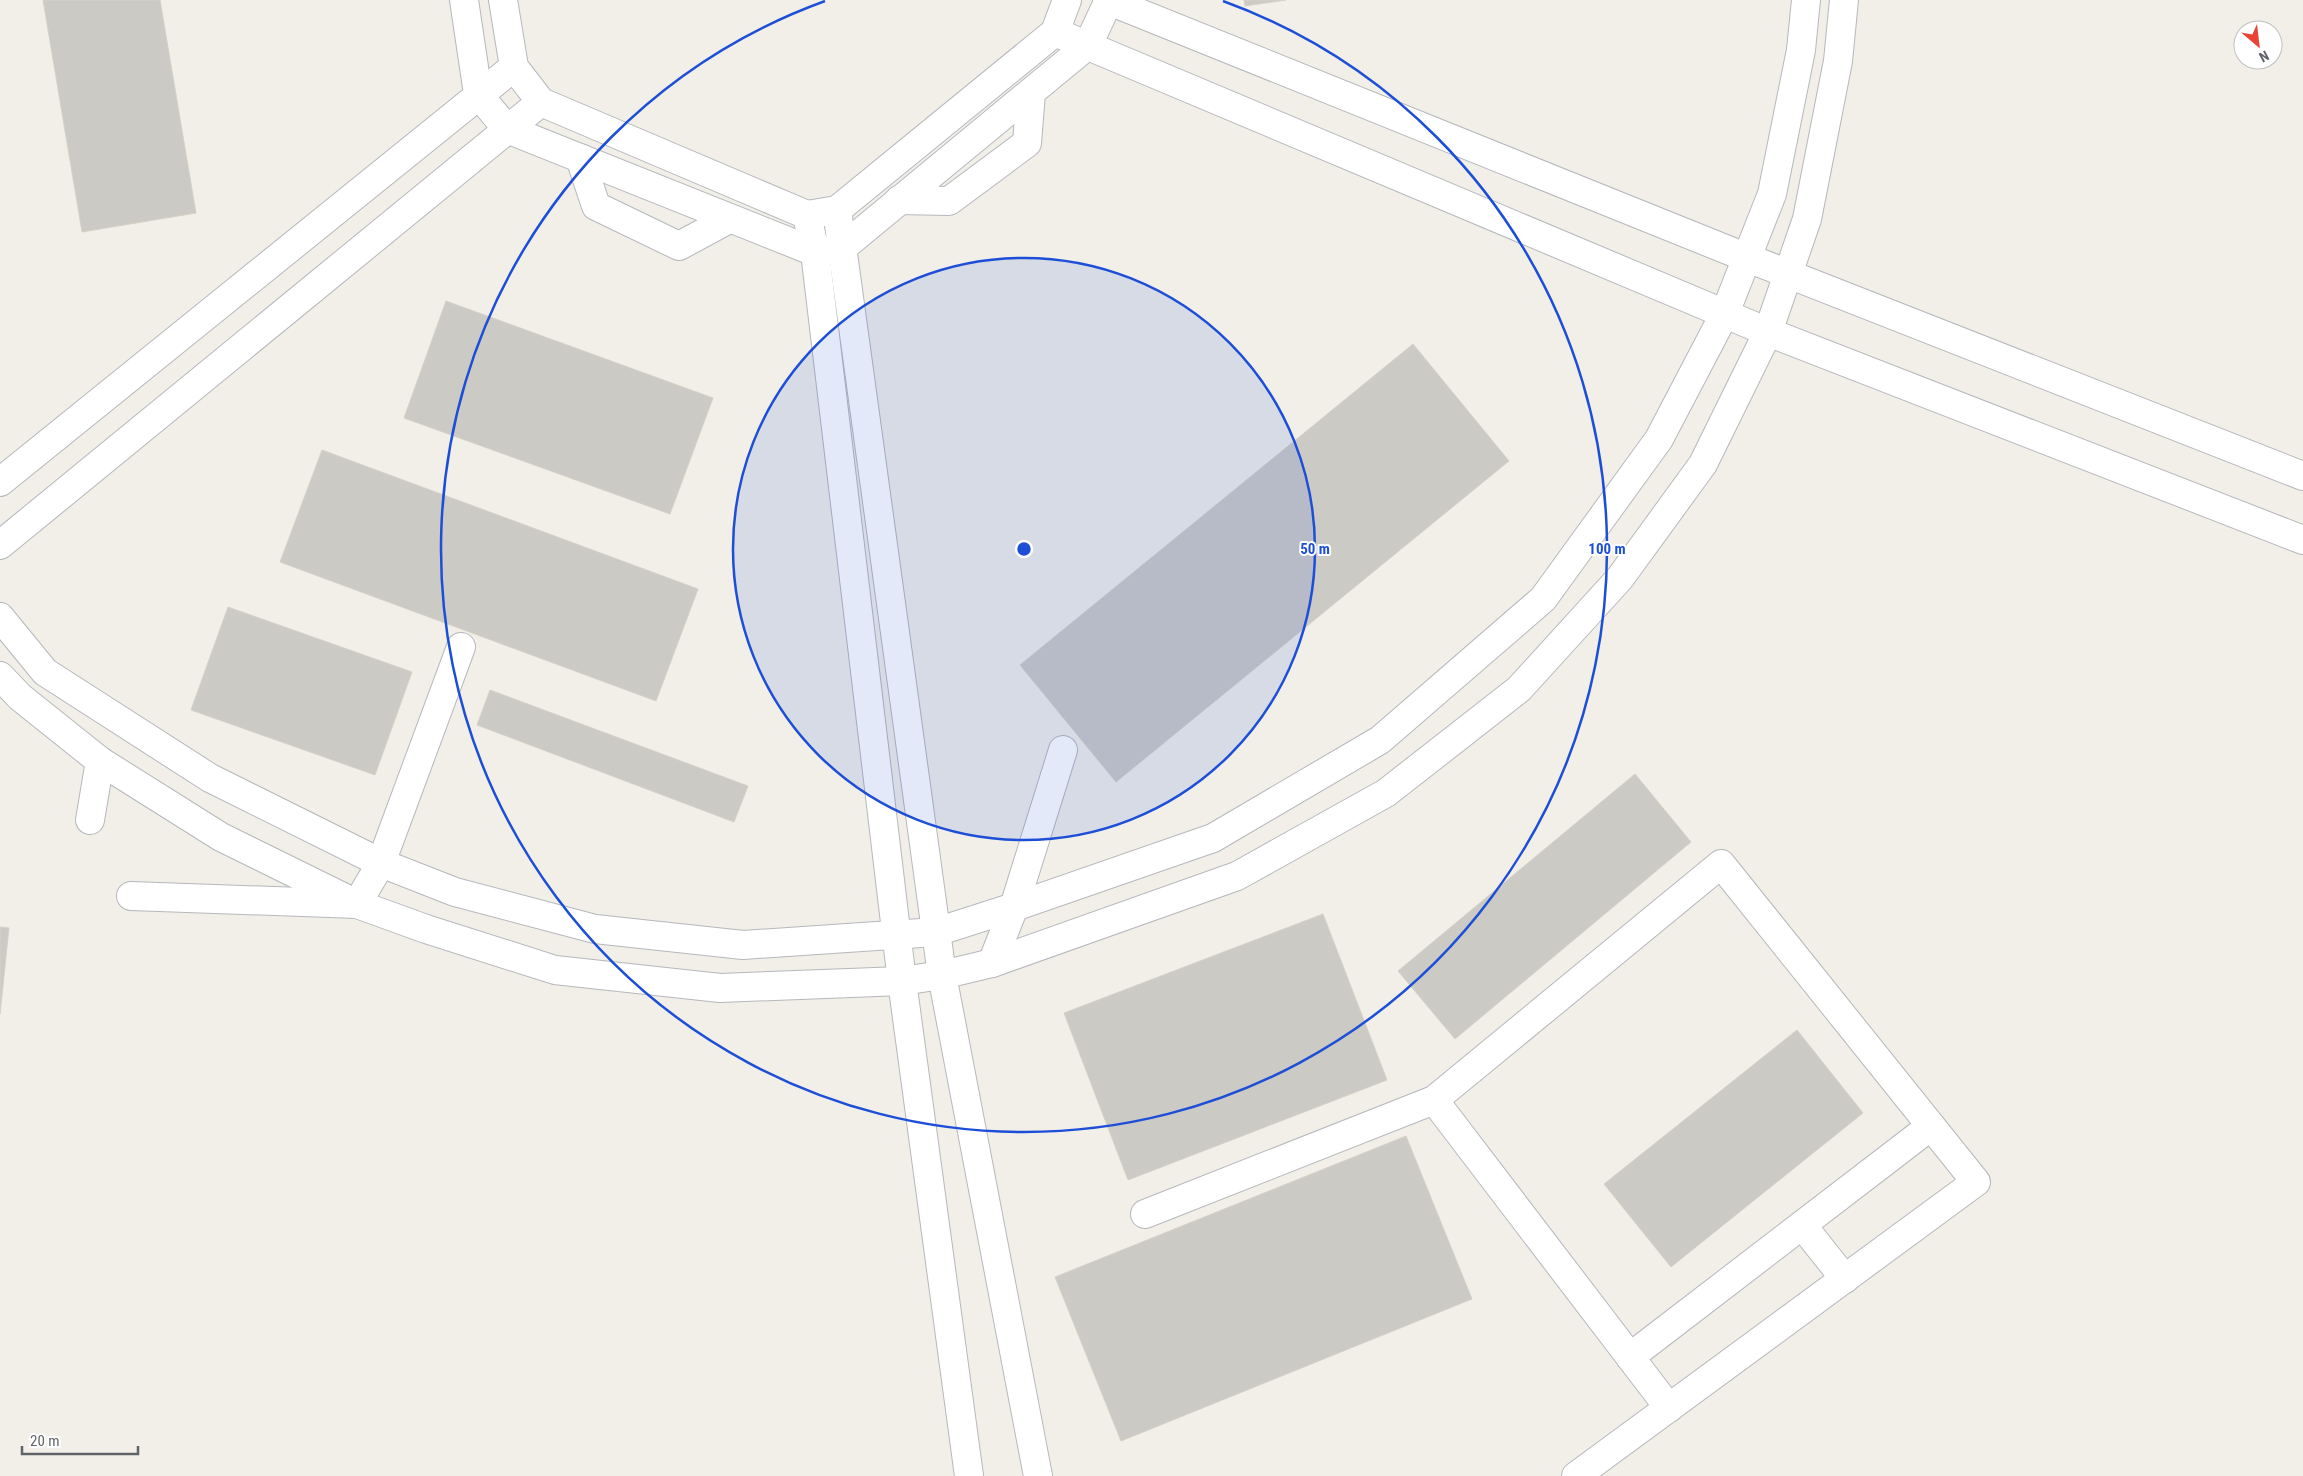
<svg xmlns="http://www.w3.org/2000/svg" width="2303" height="1476" font-family="'Roboto Condensed',sans-serif">
  <style>
    .building { fill: #cccac5; stroke: #d6d1c6 }
    .lines { fill: none; stroke-linecap: round; stroke-linejoin: round }
    .minor-casing { stroke: #b5b8bc; stroke-width: 30 }
    .minor { stroke: #fff; stroke-width: 28 }
    .ring { fill: none; stroke: #1d4ed8; stroke-width: 2.5 }
    .centre { fill: #1d4ed8; stroke: #fff; stroke-width: 2.5 }
    .ring-label { font-size: 15px; text-anchor: middle; font-weight: bold; fill: #1d4ed8; stroke: #fff; stroke-width: 4; stroke-linejoin: round; paint-order: stroke }
  </style>
  <rect width="100%" height="100%" fill="#f1efe8"/>
  <!-- building -->
  <g class="building">
    <path d="M 43,0 L 160,0 L 196,213 L 82,232 Z"/>
    <path d="M 1244,0 L 1286,0 L 1245,6 Z"/>
    <path d="M 446,301 L 713,398 L 670,514 L 404,418 Z"/>
    <path d="M 1413,344 L 1509,461 L 1116,782 L 1020,665 Z"/>
    <path d="M 322,450 L 698,589 L 656,701 L 280,562 Z"/>
    <path d="M 228,607 L 412,672 L 375,775 L 191,710 Z"/>
    <path d="M 490,690 L 748,786 L 734,822 L 477,725 Z"/>
    <path d="M 1635,774 L 1691,842 L 1455,1039 L 1398,971 Z"/>
    <path d="M 1323,914 L 1387,1080 L 1128,1180 L 1064,1013 Z"/>
    <path d="M 0,927 L 9,928 L 0,1014 Z"/>
    <path d="M 1797,1030 L 1863,1113 L 1671,1267 L 1604,1184 Z"/>
    <path d="M 1406,1136 L 1472,1299 L 1121,1441 L 1055,1277 Z"/>
  </g>
  <g class="lines">
    <!-- minor casing -->
    <g class="minor-casing">
      <g id="minor">
        <path d="M 464,0 L 478,94 L 507,129 L 815,252 L 842,248 L 1088,45 L 1109,0"/>
        <path d="M 503,0 L 514,67 L 541,102 L 807,215 L 837,210 L 1055,32 L 1067,0"/>
        <path d="M 1107,0 L 1745,257 L 2303,476"/>
        <path d="M 1055,32 L 1768,332 L 2303,540"/>
        <path d="M 580,158 L 596,206 L 679,246 L 729,219"/>
        <path d="M 899,200 L 949,201 L 1027,143 L 1031,93"/>
        <path d="M 837,210 L 942,975 L 1038,1476"/>
        <path d="M 807,215 L 815,252 L 902,981 L 969,1476"/>
        <path d="M 0,482 L 514,67"/>
        <path d="M 0,545 L 541,102"/>
        <path d="M 0,617 L 45,672 L 210,778 L 381,863 L 455,892 L 595,929 L 743,945 L 936,932 L 1014,907 L 1213,838 L 1380,740 L 1543,599 L 1659,439 L 1725,313 L 1772,194 L 1801,50 L 1806,0"/>
        <path d="M 0,676 L 20,697 L 100,761 L 221,837 L 357,904 L 426,929 L 555,970 L 720,988 L 902,981 L 942,975 L 992,963 L 1237,876 L 1386,793 L 1519,689 L 1620,578 L 1703,464 L 1768,332 L 1807,219 L 1838,61 L 1844,0"/>
        <path d="M 90,820 L 100,761"/>
        <path d="M 131,896 L 357,904 L 381,863 L 461,647"/>
        <path d="M 992,963 L 1014,907 L 1063,750"/>
        <path d="M 1434,1100 L 1669,1408"/>
        <path d="M 1145,1214 L 1434,1100 L 1721,864 L 1976,1182 L 1576,1476"/>
        <path d="M 1802,1225 L 1845,1279"/>
        <path d="M 1630,1357 L 1931,1126"/>
      </g>
    </g>
    <!-- minor -->
    <use href="#minor" class="minor"/>
  </g>
  <!-- distance rings -->
  <circle cx="1024" cy="549" r="291" fill="#1d4ed8" fill-opacity=".12"/>
  <g class="ring">
    <circle cx="1024" cy="549" r="291"/>
    <path d="M1223 1A583 583 0 1 1 825 1"/>
  </g>
  <circle cx="1024" cy="549" r="8" class="centre"/>
  <g class="ring-label">
    <text x="1315" y="554">50 m</text>
    <text x="1607" y="554">100 m</text>
  </g>
  <!-- north arrow -->
  <g transform="translate(2258 45) rotate(152)"><circle r="24" fill="#ffffff" stroke="#bfc1c3"/>
  <path d="M0-4L9 19L0 12L-9 19Z" fill="#ea4335"/>
  <text y="-8" font-size="14" font-weight="bold" text-anchor="middle" fill="#5f6368">N</text>
  </g>
  <!-- scale -->
  <path d="M22 1446v8h116v-8" fill="none" stroke="#5f6368" stroke-width="2.5"/>
  <text x="30" y="1446" font-size="15" fill="#5f6368" stroke="#ffffff" stroke-width="4" paint-order="stroke">20 m</text>
</svg>
